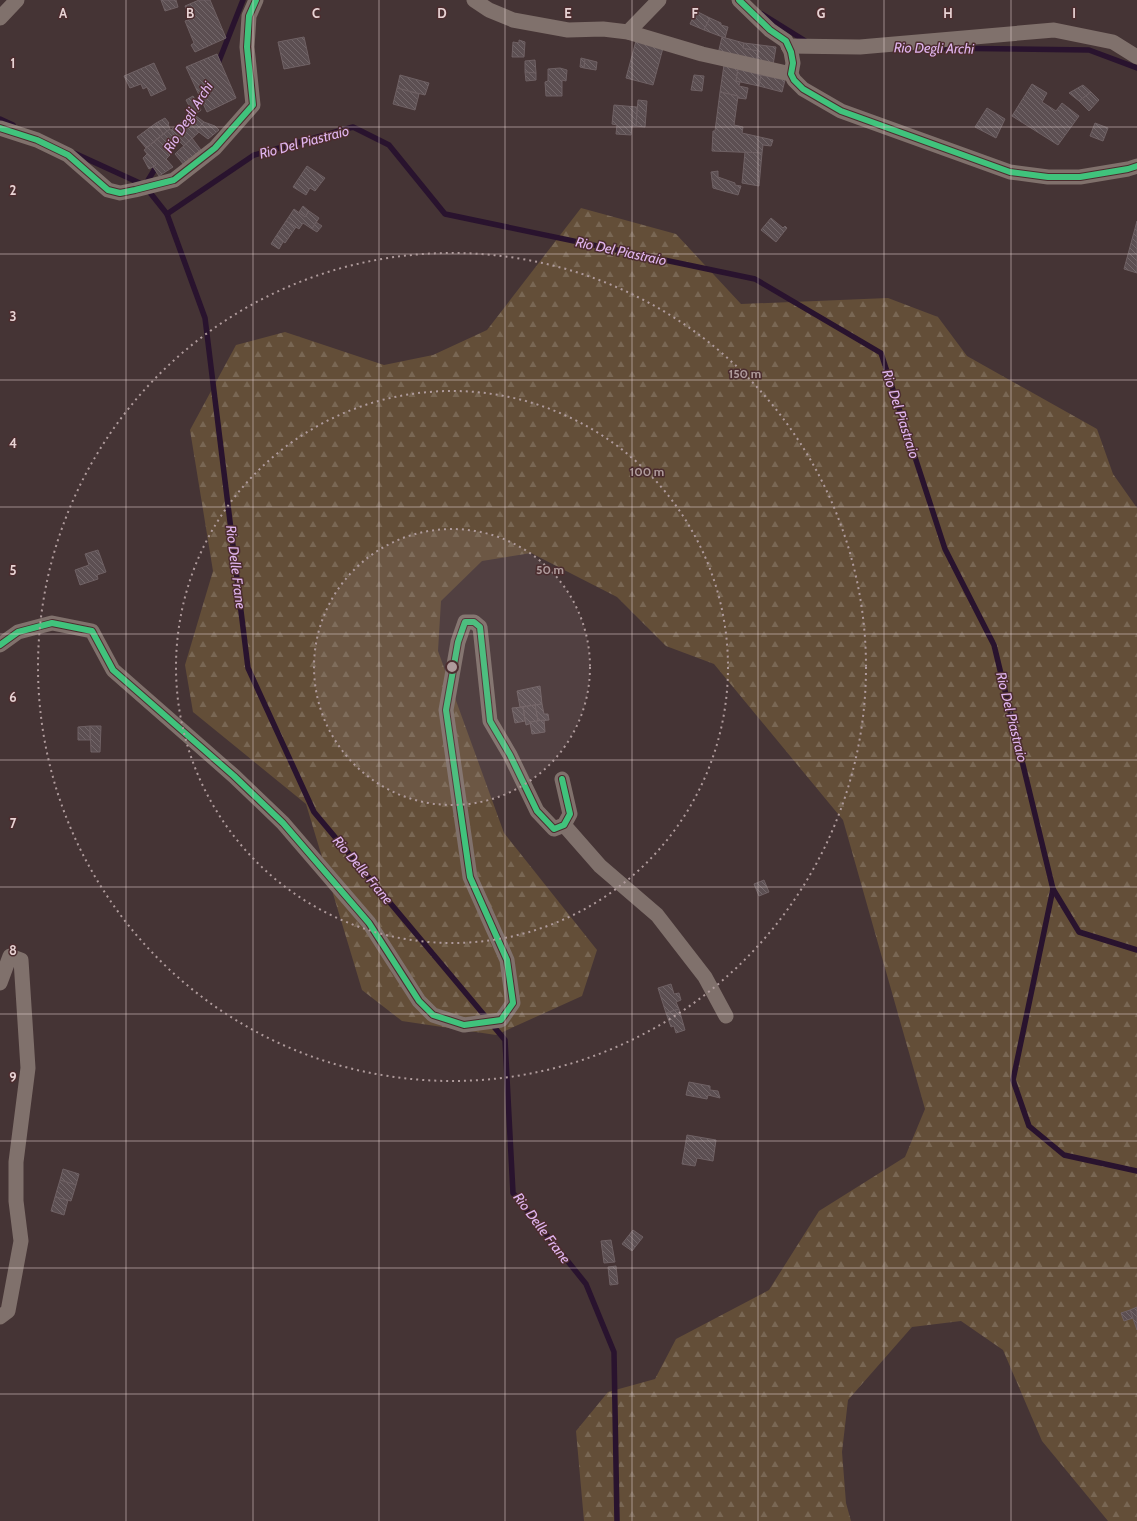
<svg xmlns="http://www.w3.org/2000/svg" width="1137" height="1521" font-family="Cabin,sans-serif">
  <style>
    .forest { fill: url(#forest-firs) }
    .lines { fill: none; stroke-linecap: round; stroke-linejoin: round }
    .stream { stroke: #29132e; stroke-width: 5.5 }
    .building { fill: url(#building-back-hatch); stroke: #6f6164 }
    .minor { stroke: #80716c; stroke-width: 15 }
    .cycleway-casing { stroke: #4c2d2f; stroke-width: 8 }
    .cycleway { stroke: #40c37c; stroke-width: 6 }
    .grid { fill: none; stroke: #e8d3d4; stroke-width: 1; stroke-opacity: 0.55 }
    .ring { fill: none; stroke: #af9b9c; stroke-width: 2; stroke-dasharray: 2 4 }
    .labels { text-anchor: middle; stroke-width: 3; stroke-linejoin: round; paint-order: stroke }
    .water-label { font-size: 14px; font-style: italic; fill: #dfb4ee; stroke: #4c2d2f }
    .grid-label { font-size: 13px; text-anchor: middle; font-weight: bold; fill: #e8d3d4; stroke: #4c2d2f; stroke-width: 3; stroke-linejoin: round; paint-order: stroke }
    .centre { fill: #af9b9c; stroke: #4c2d2f; stroke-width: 2 }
    .ring-label { font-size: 12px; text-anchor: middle; font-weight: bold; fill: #af9b9c; stroke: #4c2d2f; stroke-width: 3; stroke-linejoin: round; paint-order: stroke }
  </style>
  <defs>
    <pattern id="forest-firs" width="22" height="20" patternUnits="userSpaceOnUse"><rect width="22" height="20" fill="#634e38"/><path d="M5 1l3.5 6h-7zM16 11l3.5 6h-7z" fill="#796754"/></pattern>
    <pattern id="building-back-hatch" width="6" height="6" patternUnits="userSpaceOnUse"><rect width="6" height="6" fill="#5c4f52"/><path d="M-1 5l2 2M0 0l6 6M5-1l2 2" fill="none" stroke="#73676a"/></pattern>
  </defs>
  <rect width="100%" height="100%" fill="#453435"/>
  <!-- forest -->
  <path class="forest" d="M 581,208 L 676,234 L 741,304 L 888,298 L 938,317 L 967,356 L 1097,429 L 1113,474 L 1137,508 L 1137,1521 L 1108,1521 L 1042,1441 L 1003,1350 L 961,1321 L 912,1327 L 848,1400 L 842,1452 L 846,1503 L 851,1521 L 584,1521 L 576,1431 L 608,1392 L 655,1379 L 676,1339 L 769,1290 L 819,1211 L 905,1157 L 925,1109 L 843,820 L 714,664 L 666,646 L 617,597 L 531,553 L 482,561 L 441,601 L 438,651 L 504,833 L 597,950 L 582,996 L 496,1035 L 402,1021 L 362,990 L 306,804 L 193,712 L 185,665 L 213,571 L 190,430 L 236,345 L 285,332 L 384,365 L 433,355 L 487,330 Z"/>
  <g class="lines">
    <!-- stream -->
    <g class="stream">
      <path d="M 762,14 L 807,42"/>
      <path d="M 931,48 L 1089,50 L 1137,68"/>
      <path d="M 217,66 L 243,0"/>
      <path d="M 0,119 L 13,125"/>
      <path d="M 184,125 L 204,93"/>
      <path d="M 74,153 L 144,185 L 167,214 L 205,318 L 248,668 L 314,812 L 505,1040 L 513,1193 L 586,1284 L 614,1352 L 617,1521"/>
      <path d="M 163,157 L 178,134"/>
      <path d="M 145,185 L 158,164"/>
      <path d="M 167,214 L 254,155 L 353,127 L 389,145 L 445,214 L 755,279 L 881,353 L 945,549 L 994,645 L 1053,889 L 1013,1080 L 1029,1126 L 1064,1155 L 1137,1171"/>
      <path d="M 1053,889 L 1079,932 L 1137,950"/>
    </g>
  </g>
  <!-- building -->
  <g class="building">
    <path d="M 161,0 L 176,0 L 178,7 L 165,11 Z"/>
    <path d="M 199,0 L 210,0 L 226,38 L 195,52 L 191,45 L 194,43 L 185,21 L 191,19 L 185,6 Z"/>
    <path d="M 696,11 L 710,18 L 704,30 L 690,24 Z"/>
    <path d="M 710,18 L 721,23 L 721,25 L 728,27 L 725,38 L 704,30 Z"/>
    <path d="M 304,37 L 310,64 L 284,69 L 278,42 Z"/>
    <path d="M 722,37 L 744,43 L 743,48 L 758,51 L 756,62 L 718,54 Z"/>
    <path d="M 519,40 L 525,42 L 524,57 L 512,57 L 513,42 L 519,43 Z"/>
    <path d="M 636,41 L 663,48 L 653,85 L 626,78 Z"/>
    <path d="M 744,43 L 776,47 L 773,65 L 756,62 L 758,51 L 743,48 Z"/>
    <path d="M 217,54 L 236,98 L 207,112 L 186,67 Z"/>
    <path d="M 581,58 L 585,59 L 584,68 L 580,67 Z"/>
    <path d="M 585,59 L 597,62 L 596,70 L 584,68 Z"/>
    <path d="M 535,60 L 536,73 L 525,72 L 525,61 Z"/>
    <path d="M 154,63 L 166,89 L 151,96 L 147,87 L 143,89 L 141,84 L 130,88 L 124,76 Z"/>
    <path d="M 724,65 L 738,69 L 736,81 L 740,82 L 739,86 L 748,88 L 746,99 L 738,98 L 738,96 L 720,92 Z"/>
    <path d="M 560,68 L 567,70 L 566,81 L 562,80 L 562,96 L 546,96 L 545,82 L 548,81 L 548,69 Z"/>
    <path d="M 738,69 L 761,75 L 759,86 L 736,81 Z"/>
    <path d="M 525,72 L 536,73 L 536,80 L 526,81 Z"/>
    <path d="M 400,75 L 429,83 L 425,95 L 397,88 Z"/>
    <path d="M 694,75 L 704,76 L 702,91 L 691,90 Z"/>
    <path d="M 761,75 L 785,80 L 782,92 L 759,86 Z"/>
    <path d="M 1032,84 L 1047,93 L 1042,102 L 1056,111 L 1062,103 L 1079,116 L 1058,145 L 1012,116 Z"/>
    <path d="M 1083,85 L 1091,92 L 1079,101 L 1069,93 Z"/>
    <path d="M 397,88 L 419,94 L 415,110 L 393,104 Z"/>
    <path d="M 720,92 L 738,96 L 734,125 L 743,127 L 742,133 L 773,140 L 771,146 L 763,145 L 762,153 L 712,151 L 713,131 L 715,131 Z"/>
    <path d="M 1091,92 L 1099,100 L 1089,111 L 1079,101 Z"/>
    <path d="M 193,96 L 201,110 L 194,115 L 186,100 Z"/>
    <path d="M 638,100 L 647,101 L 645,127 L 636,126 Z"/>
    <path d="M 614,105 L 637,107 L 636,126 L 632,126 L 631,135 L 616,134 L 617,125 L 612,124 Z"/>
    <path d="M 987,108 L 1005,119 L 996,138 L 975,127 Z"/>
    <path d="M 193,115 L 195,118 L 190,123 L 199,132 L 184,146 L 176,138 L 184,132 L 179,124 Z"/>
    <path d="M 196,116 L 204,122 L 196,130 L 190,123 Z"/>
    <path d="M 165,118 L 169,123 L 168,124 L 170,129 L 163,134 L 156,123 Z"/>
    <path d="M 204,122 L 215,126 L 219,130 L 208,139 L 196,130 Z"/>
    <path d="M 156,123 L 163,134 L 146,148 L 137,137 Z"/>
    <path d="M 1095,123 L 1108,128 L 1103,141 L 1090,136 Z"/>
    <path d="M 179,124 L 184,132 L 176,138 L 171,130 Z"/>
    <path d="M 170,129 L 176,138 L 163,147 L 170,155 L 166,159 L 173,167 L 159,176 L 153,167 L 156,165 L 144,150 Z"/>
    <path d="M 192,138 L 201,150 L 184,165 L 175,154 Z"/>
    <path d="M 745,152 L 762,153 L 759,186 L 742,183 Z"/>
    <path d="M 147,154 L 156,165 L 149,169 L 143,158 Z"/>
    <path d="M 307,166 L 325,178 L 315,191 L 310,188 L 306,195 L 293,187 Z"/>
    <path d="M 718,171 L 718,177 L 735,183 L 735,185 L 741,186 L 738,195 L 713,188 L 711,172 Z"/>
    <path d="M 303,206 L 309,211 L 305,217 L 299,212 Z"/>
    <path d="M 294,209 L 305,217 L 309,211 L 319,218 L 312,229 L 303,223 L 299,229 L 286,221 Z"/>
    <path d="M 771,218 L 783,228 L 785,226 L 787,228 L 776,242 L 761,230 Z"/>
    <path d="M 286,221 L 296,227 L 285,243 L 276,236 Z"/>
    <path d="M 1137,221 L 1137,273 L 1124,269 Z"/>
    <path d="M 316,222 L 322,226 L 317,232 L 312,229 Z"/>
    <path d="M 276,236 L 283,242 L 279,249 L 271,244 Z"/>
    <path d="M 98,550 L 106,572 L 97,575 L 98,579 L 80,585 L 75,570 L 89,565 L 85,554 Z"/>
    <path d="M 540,686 L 542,704 L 520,707 L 517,691 Z"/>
    <path d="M 542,704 L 544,714 L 548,714 L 549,720 L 538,721 L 535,705 Z"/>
    <path d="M 535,705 L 538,721 L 526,725 L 523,707 Z"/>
    <path d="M 523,707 L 525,721 L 515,723 L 512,708 Z"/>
    <path d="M 544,720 L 545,732 L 532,734 L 530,722 Z"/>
    <path d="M 90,726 L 90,740 L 78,740 L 78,727 Z"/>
    <path d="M 90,726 L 101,726 L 100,752 L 91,752 Z"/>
    <path d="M 764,880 L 769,892 L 759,896 L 754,884 Z"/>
    <path d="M 671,984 L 674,994 L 679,993 L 681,1000 L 676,1002 L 679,1009 L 666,1013 L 658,988 Z"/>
    <path d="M 679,1009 L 685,1030 L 676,1033 L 674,1026 L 671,1027 L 666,1013 Z"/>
    <path d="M 689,1082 L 710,1086 L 710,1090 L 718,1091 L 720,1098 L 708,1095 L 707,1099 L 686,1095 Z"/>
    <path d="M 687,1135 L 716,1140 L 713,1161 L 697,1158 L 695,1166 L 682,1164 Z"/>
    <path d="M 63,1169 L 79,1174 L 76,1185 L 60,1180 Z"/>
    <path d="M 60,1180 L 76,1185 L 71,1201 L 55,1197 Z"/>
    <path d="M 55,1197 L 68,1200 L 64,1215 L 51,1211 Z"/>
    <path d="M 633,1230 L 643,1237 L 632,1251 L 622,1244 Z"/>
    <path d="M 611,1240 L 615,1262 L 604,1263 L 601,1241 Z"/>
    <path d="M 616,1266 L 618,1284 L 610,1285 L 608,1267 Z"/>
    <path d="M 1137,1307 L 1137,1330 L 1130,1310 Z"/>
    <path d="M 1130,1310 L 1133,1318 L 1124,1321 L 1121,1313 Z"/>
  </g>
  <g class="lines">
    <!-- minor -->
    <g class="minor">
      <path d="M 474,0 L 489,10 L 513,20 L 568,30 L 603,29 L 628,32 L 702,54 L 791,74"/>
      <path d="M 739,0 L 770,30 L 786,41 L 791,52 L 793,63 L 791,74 L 794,80 L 803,89 L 841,111 L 1010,172 L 1048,177 L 1080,177 L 1128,169 L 1137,166"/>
      <path d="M 0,18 L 17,0"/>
      <path d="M 628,32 L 659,0"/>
      <path d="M 788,46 L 860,47 L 1054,30 L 1113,42 L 1137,57"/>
      <path d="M 0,128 L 37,140 L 68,155 L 108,190 L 120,193 L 135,190 L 174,180 L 215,148 L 253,105 L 247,47 L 249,16 L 256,0"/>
      <path d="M 0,645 L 18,632 L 52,623 L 92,631 L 113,670 L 234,776 L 283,823 L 369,923 L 419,1001 L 433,1015 L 464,1025 L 501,1020 L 513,1003 L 507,960 L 470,877 L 446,710 L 458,642 L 465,622 L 474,622 L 480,627 L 490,721 L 510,755 L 537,811 L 554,829 L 564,825 L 570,814 L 562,779"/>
      <path d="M 564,825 L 600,866 L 657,915 L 705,977 L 726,1016"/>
      <path d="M 0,983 L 10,956 L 21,960 L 28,1068 L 16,1162 L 16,1201 L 21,1241 L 8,1311 L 0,1317"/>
    </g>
    <!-- cycleway casing -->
    <g class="cycleway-casing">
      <g id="cycleway">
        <path d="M 739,0 L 770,30 L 786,41 L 791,52 L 793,63 L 791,74 L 794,80 L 803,89 L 841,111 L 1010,172 L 1048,177 L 1080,177 L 1128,169 L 1137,166"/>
        <path d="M 0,128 L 37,140 L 68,155 L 108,190 L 120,193 L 135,190 L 174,180 L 215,148 L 253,105 L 247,47 L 249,16 L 256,0"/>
        <path d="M 0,645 L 18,632 L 52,623 L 92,631 L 113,670 L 234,776 L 283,823 L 369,923 L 419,1001 L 433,1015 L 464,1025 L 501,1020 L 513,1003 L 507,960 L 470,877 L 446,710 L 458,642 L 465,622 L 474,622 L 480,627 L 490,721 L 510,755 L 537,811 L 554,829 L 564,825 L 570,814 L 562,779"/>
      </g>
    </g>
    <!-- cycleway -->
    <use href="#cycleway" class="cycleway"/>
  </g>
  <!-- grid -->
  <path class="grid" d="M 126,0 L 126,1521M 253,0 L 253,1521M 379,0 L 379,1521M 505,0 L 505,1521M 632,0 L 632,1521M 758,0 L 758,1521M 884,0 L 884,1521M 1011,0 L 1011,1521M 0,127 L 1137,127M 0,254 L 1137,254M 0,380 L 1137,380M 0,507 L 1137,507M 0,634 L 1137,634M 0,760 L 1137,760M 0,887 L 1137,887M 0,1014 L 1137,1014M 0,1141 L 1137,1141M 0,1268 L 1137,1268M 0,1394 L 1137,1394"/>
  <!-- distance rings -->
  <circle cx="452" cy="667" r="138" fill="#af9b9c" fill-opacity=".12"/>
  <g class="ring">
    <circle cx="452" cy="667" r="138"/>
    <circle cx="452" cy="667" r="276"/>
    <circle cx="452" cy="667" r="414"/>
  </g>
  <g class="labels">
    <!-- water labels -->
    <g class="water-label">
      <text transform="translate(934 48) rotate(1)" y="5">Rio Degli Archi</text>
      <text transform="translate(188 117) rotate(-58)" y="5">Rio Degli Archi</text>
      <text transform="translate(304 142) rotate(-15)" y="5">Rio Del Piastraio</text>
      <text transform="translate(621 251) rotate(12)" y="5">Rio Del Piastraio</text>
      <text transform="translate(901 414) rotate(72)" y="5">Rio Del Piastraio</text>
      <text transform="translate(236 567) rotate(83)" y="5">Rio Delle Frane</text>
      <text transform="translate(1012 717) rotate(76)" y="5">Rio Del Piastraio</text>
      <text transform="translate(363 870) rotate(50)" y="5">Rio Delle Frane</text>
      <text transform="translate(542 1228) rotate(53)" y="5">Rio Delle Frane</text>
    </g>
  </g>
  <g class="grid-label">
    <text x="63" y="18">A</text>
    <text x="190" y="18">B</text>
    <text x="316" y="18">C</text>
    <text x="442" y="18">D</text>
    <text x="568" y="18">E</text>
    <text x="695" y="18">F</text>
    <text x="821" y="18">G</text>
    <text x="948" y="18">H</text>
    <text x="1074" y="18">I</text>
    <text x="13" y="68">1</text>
    <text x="13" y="195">2</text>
    <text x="13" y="321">3</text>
    <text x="13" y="448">4</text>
    <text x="13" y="575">5</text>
    <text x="13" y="702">6</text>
    <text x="13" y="828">7</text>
    <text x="13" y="955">8</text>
    <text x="13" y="1082">9</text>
  </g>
  <circle cx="452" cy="667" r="6" class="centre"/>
  <g class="ring-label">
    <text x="745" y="378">150 m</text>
    <text x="647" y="476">100 m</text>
    <text x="550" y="574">50 m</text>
  </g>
</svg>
